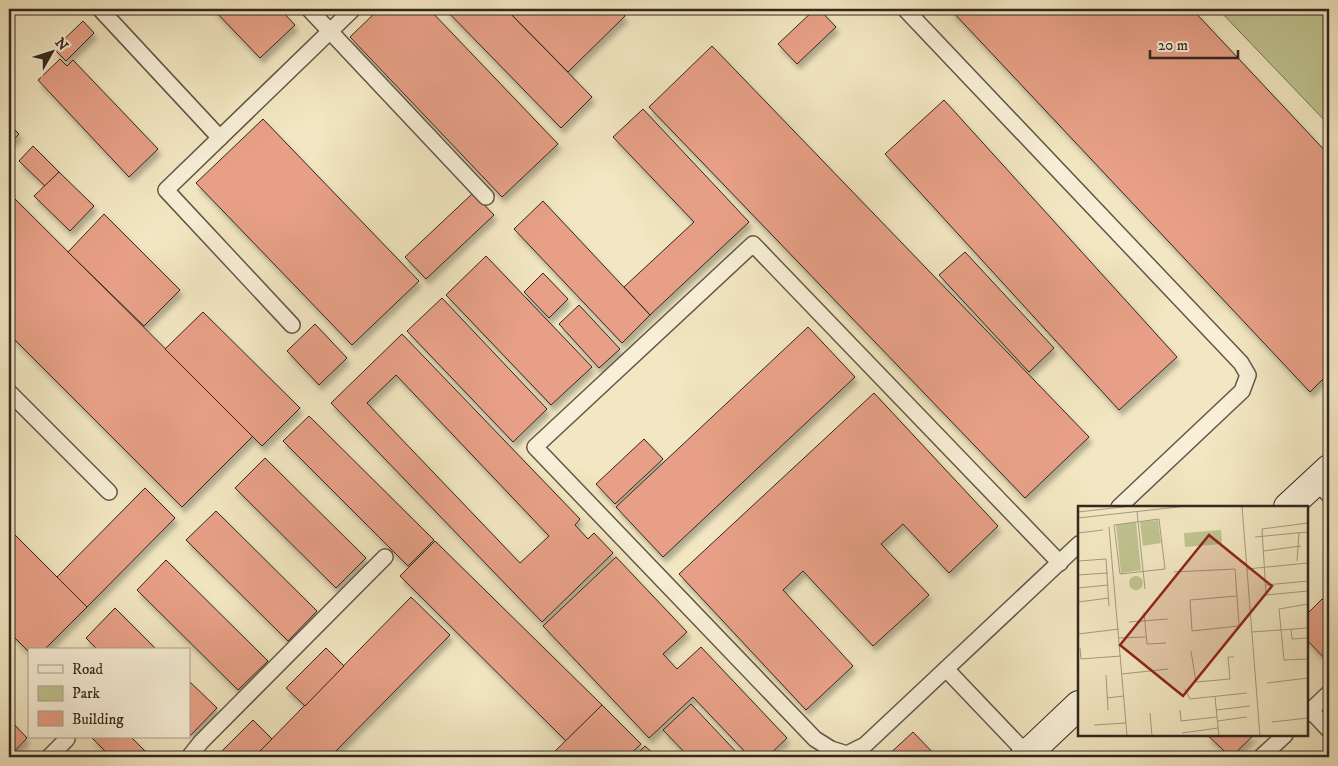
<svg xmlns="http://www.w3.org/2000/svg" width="1338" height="766" font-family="'IM FELL DW Pica',serif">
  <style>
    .green { fill: #bfc490; stroke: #797658 }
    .building { fill: #e7a087; stroke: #33271f; fill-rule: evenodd; filter: url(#shadow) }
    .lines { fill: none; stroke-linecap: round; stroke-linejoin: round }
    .lane-casing { stroke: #635748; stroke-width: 18 }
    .secondary-casing { stroke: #33271f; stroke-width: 30 }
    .lane { stroke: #f7efd7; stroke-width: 15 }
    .secondary { stroke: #f7efd7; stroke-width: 28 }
    .inset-road { fill: none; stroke: #a69a81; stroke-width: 1 }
    .view { fill: #8f2418; fill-opacity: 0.15; stroke: #8f2418; stroke-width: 2.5 }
    .inset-edge { fill: none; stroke: #33271f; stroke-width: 2.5 }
  </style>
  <defs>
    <filter id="shadow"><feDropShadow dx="3" dy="5.5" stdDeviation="2.5" flood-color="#0004"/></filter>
  </defs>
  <rect width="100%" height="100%" fill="#f2e7c2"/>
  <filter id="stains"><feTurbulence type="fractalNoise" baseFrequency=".004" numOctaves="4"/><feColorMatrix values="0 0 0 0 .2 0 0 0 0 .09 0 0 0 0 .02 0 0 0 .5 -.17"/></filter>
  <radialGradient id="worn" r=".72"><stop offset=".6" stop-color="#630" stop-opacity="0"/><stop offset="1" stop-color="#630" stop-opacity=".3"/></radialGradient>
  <!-- green -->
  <path class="green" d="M 1218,9 L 1329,9 L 1329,125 Z"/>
  <!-- building -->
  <g class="building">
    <path d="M 213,9 L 280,9 L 295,25 L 260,58 Z"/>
    <path d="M 379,9 L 429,9 L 558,144 L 502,197 L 350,37 Z"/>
    <path d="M 445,9 L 506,9 L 592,97 L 561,128 Z"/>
    <path d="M 506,9 L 617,9 L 625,16 L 568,72 Z"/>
    <path d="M 815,9 L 819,9 L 836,27 L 797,64 L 778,44 Z"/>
    <path d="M 950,9 L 1192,9 L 1329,155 L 1329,373 L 1310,392 Z"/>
    <path d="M 83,21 L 94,33 L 66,61 L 54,49 Z"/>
    <path d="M 712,46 L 1089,437 L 1025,498 L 649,107 Z"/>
    <path d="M 60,59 L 67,66 L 73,60 L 158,149 L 129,177 L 38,80 Z"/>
    <path d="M 944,100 L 1177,357 L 1119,410 L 885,154 Z"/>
    <path d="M 643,109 L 749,222 L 650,315 L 624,287 L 694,222 L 613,137 Z"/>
    <path d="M 263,119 L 419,281 L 352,345 L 196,183 Z"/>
    <path d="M 9,124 L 19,134 L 9,145 Z"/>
    <path d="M 33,146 L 59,172 L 45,186 L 19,161 Z"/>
    <path d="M 59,172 L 94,206 L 70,231 L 34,196 Z"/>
    <path d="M 9,193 L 253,436 L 182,507 L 9,334 Z"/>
    <path d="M 473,193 L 494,215 L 426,279 L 405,257 Z"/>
    <path d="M 543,201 L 650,315 L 622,343 L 514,229 Z"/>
    <path d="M 104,214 L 180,290 L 144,326 L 68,252 Z"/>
    <path d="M 965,252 L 1054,348 L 1029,372 L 939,275 Z"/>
    <path d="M 486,256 L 592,367 L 551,405 L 446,295 Z"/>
    <path d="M 543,273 L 568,299 L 549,318 L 524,292 Z"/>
    <path d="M 442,298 L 547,409 L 513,442 L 407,331 Z"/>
    <path d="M 579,305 L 620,349 L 599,368 L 559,324 Z"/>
    <path d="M 203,312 L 300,408 L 262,446 L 165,349 Z"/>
    <path d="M 315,324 L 347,358 L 319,385 L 287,351 Z"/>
    <path d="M 808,327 L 855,377 L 663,557 L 616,507 Z"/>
    <path d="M 402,334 L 580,519 L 575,525 L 588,539 L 594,533 L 613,553 L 542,622 L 331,403 ZM 396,375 L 549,536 L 520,563 L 367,403 Z"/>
    <path d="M 874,393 L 998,526 L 949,573 L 903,524 L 881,544 L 929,595 L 873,646 L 803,571 L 783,590 L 853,666 L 806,710 L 679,574 Z"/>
    <path d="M 309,416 L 434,540 L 408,566 L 283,441 Z"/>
    <path d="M 644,439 L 663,459 L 615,504 L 596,484 Z"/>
    <path d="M 265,458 L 366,558 L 336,588 L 235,488 Z"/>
    <path d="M 145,488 L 175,518 L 87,607 L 57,577 Z"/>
    <path d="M 216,511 L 317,611 L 288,641 L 186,540 Z"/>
    <path d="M 9,529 L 87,607 L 44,650 L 29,650 L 29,652 L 9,632 Z"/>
    <path d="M 435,541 L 602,705 L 566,741 L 400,576 Z"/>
    <path d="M 616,557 L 687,632 L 663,654 L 677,669 L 701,647 L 787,738 L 767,757 L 750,757 L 693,697 L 649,738 L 543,626 Z"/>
    <path d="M 166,560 L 268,661 L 238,690 L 137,590 Z"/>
    <path d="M 411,597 L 450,635 L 330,757 L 254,757 Z"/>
    <path d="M 1322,599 L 1329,606 L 1329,663 L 1307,640 L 1307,614 Z"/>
    <path d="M 115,608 L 157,650 L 98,650 L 86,638 Z"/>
    <path d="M 326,648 L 344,666 L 305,706 L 286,688 Z"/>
    <path d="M 189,681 L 217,708 L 189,737 Z"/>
    <path d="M 691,704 L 741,757 L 689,757 L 663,730 Z"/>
    <path d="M 602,705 L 641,744 L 627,757 L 549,757 Z"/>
    <path d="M 9,719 L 27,738 L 9,757 Z"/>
    <path d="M 253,720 L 272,739 L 254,757 L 216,757 Z"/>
    <path d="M 913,732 L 937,757 L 886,757 Z"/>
    <path d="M 1207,735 L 1254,735 L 1231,757 Z"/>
    <path d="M 91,737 L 131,737 L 151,757 L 111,757 Z"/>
    <path d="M 645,746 L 657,757 L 634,757 Z"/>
  </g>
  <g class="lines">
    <!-- lane casing -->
    <g class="lane-casing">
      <g id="lane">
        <path d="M 100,9 L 220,138"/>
        <path d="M 309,9 L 486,197"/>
        <path d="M 905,9 L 1241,363 L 1248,375 L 1242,391 L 1119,507"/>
        <path d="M 292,325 L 166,190 L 353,9"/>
        <path d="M 9,392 L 109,492"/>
        <path d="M 1316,482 L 1329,495"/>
        <path d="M 1060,563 L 753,244 L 535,447 L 815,739 L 831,749 L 847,754 L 865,745 L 1079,544"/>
        <path d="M 946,669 L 1027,754"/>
        <path d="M 1311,711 L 1329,730"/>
        <path d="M 1307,714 L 1329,693"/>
        <path d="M 49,757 L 67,739"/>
        <path d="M 189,757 L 201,742 L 385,557"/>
        <path d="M 1261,757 L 1285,735"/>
      </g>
    </g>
    <!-- secondary casing -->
    <g class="secondary-casing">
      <g id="secondary">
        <path d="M 1288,507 L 1329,469"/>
        <path d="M 1024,757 L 1079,705"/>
      </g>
    </g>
    <!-- lane -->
    <use href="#lane" class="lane"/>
    <!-- secondary -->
    <use href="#secondary" class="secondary"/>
  </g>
  <!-- overview -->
  <g transform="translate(1078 506)">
    <rect width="230" height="230" fill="#f2e7c2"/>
    <path d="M 80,14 L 83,37 L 65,40 L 62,16 ZM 58,16 L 63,64 L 43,67 L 38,19 ZM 143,24 L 144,38 L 107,41 L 106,27 ZM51 77a7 7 0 1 1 14 0a7 7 0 1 1-14 0Z" fill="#bfc490"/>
    <path class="inset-road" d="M 164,0 L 182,230M 0,6 L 53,0M 59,6 L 67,83M 0,12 L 109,0M 81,13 L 87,63 L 42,68 L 36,19 ZM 230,17 L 184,23 L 188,89 L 230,85M 31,21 L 49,230M 0,27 L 25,24M 177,31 L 230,26M 185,45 L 223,40M 0,55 L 28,53 L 31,100M 219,55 L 221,27M 169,63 L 230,57M 96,66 L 157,63 L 161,118 L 160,120 L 114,125 L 112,94 L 159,90M 0,69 L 30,67M 188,79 L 230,75M 0,82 L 30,79M 0,96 L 31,92M 230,98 L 201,103 L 206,154 L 230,153M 66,106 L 69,138 L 88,137M 51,116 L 90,113M 213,123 L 214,133 L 230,132M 174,126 L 230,122M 0,128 L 41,123M 41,132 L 68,131M 2,142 L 3,153 L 43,150M 113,145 L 118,176 L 152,173 L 150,151 L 156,151M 44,168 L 90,163M 28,169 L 30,204M 189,177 L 230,172M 107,183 L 112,193 L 169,187M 137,191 L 141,230M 29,192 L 46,190M 102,204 L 103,215 L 139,211M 138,204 L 172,200M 72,207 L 74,230M 139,215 L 169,211M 194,216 L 230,212M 16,219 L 48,217M 104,227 L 140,222"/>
    <path class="view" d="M 131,29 L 194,80 L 105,190 L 42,139 Z"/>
    <rect width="230" height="230" class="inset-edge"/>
  </g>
  <!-- margin -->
  <rect width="1338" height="766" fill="none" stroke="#f2e7c2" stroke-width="30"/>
  <rect x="10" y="10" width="1318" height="746" fill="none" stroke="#33271f" stroke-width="2.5"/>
  <rect x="15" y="15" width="1308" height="736" fill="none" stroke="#33271f"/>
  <!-- legend -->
  <rect x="28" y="648" width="162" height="90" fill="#f7efd7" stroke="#a99f8d"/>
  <rect x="38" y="665" width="25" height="8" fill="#f7efd7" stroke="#a99f8d"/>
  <text x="72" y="674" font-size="15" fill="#33271f">Road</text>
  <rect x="38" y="686" width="25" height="15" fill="#bfc490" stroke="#a99f8d"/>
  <text x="72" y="698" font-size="15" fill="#33271f">Park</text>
  <rect x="38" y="711" width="25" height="15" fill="#e7a087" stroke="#a99f8d"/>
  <text x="72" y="724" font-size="15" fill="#33271f">Building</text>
  <!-- north arrow -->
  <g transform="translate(52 52) rotate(51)" stroke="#f7efd7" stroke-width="4" paint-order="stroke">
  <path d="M0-4L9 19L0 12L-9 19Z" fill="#33271f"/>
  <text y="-8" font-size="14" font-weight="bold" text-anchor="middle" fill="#33271f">N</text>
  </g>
  <!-- scale -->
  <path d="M1150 50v8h88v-8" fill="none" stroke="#33271f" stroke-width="2.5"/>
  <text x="1158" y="50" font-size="15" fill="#33271f" stroke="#f7efd7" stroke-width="4" paint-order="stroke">20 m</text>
  <rect width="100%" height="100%" filter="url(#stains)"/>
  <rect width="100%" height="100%" fill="url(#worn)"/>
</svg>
